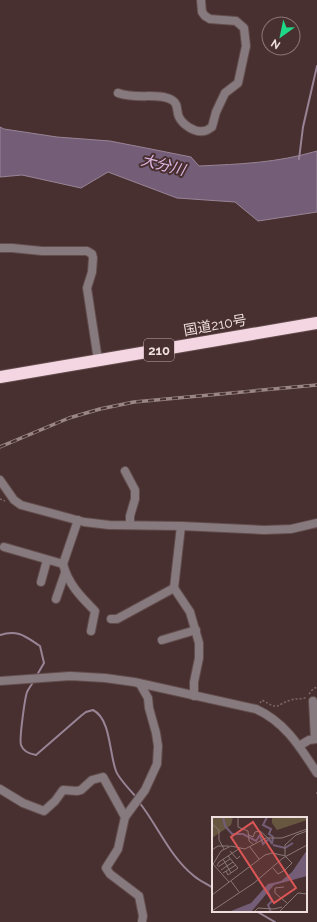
<svg xmlns="http://www.w3.org/2000/svg" width="317" height="922" font-family="Raleway,'Noto Sans JP',sans-serif">
  <style>
    .water { fill: #745d77; stroke: #998496 }
    .lines { fill: none; stroke-linecap: round; stroke-linejoin: round }
    .stream { stroke: #998496; stroke-width: 2 }
    .minor-casing { stroke: #634c4c; stroke-width: 10 }
    .highway-casing { stroke: #634c4c; stroke-width: 14 }
    .path { stroke: #7d6767; stroke-width: 1.5; stroke-dasharray: 2 2; stroke-linecap: butt }
    .minor { stroke: #867a7f; stroke-width: 8 }
    .highway { stroke: #f3d6e2; stroke-width: 12 }
    .rail-casing { stroke: #9a8686; stroke-width: 3.5 }
    .rail { stroke: #483030; stroke-width: 2; stroke-dasharray: 6; stroke-linecap: butt }
    .labels { text-anchor: middle; stroke-width: 4; stroke-linejoin: round; paint-order: stroke }
    .shield { fill: #483030; stroke: #bdaaaa; stroke-width: 1 }
    .shield-label { font-size: 13px; font-weight: bold; fill: #efdede }
    .street-label { font-size: 14px; fill: #efdede; stroke: #483030 }
    .water-label { font-size: 15px; font-style: italic; fill: #e0b6e5; stroke: #483030 }
    .inset-river { fill: none; stroke: #745d77; stroke-width: 2 }
    .inset-road { fill: none; stroke: #8b7676; stroke-width: 1 }
    .view { fill: #dc5656; fill-opacity: 0.15; stroke: #dc5656; stroke-width: 2 }
    .inset-edge { fill: none; stroke: #efdede; stroke-width: 2 }
  </style>
  <rect width="100%" height="100%" fill="#483030"/>
  <!-- water -->
  <path class="water" d="M 0,127 L 4,129 L 57,137 L 110,141 L 151,149 L 191,157 L 199,166 C 241,164 276,163 317,151 L 317,212 L 258,221 L 235,202 L 177,198 L 108,172 L 81,188 L 22,175 L 0,177 Z"/>
  <g class="lines">
    <!-- stream -->
    <g class="stream">
      <path d="M 299,159 L 303,127 L 317,66"/>
      <path d="M 0,635 C 18,629 26,637 40,646 L 44,663 L 37,675"/>
      <path d="M 34,681 C 32,684 29,688 27,692 C 25,698 19,739 21,745 C 23,751 30,754 36,755 L 82,715 L 86,712 L 93,710 C 111,719 109,753 116,771 C 119,779 131,791 137,798"/>
      <path d="M 139,802 C 158,826 170,857 194,876 C 200,881 207,884 213,888"/>
      <path d="M 256,911 L 275,922"/>
    </g>
    <!-- minor casing -->
    <g class="minor-casing">
      <g id="minor">
        <path d="M 118,93 C 136,100 158,92 172,100 C 179,104 176,111 179,117 C 183,125 195,133 204,131 C 207,131 210,128 212,127 L 216,112 L 225,93 L 238,83 L 246,46 L 244,28 L 236,21 L 210,19 L 205,16 L 202,12 L 201,0"/>
        <path d="M 0,248 L 12,248 L 42,251 L 87,251 L 92,254 L 93,258 L 92,272 L 87,288 L 98,360"/>
        <path d="M 125,471 L 135,490 L 135,499 L 130,516 L 130,525"/>
        <path d="M 0,480 L 14,500 L 21,505 L 84,522 L 109,525 L 181,526 L 264,530 L 291,529 L 317,523"/>
        <path d="M 181,526 L 174,588 L 190,612 L 199,643 L 199,658 L 194,682 L 194,696"/>
        <path d="M 4,547 L 63,564 L 78,520"/>
        <path d="M 63,564 C 68,584 81,597 95,611 L 91,631"/>
        <path d="M 41,582 L 47,560"/>
        <path d="M 56,599 L 65,573"/>
        <path d="M 111,619 L 117,619 L 174,588"/>
        <path d="M 162,640 L 196,630"/>
        <path d="M 0,681 L 70,676 L 105,678 L 134,682 L 256,709 C 285,722 300,747 317,773"/>
        <path d="M 140,684 L 148,698 L 149,708 L 156,733 L 158,746 L 157,764 L 145,790 L 125,817 L 118,849 L 106,868 L 110,874 L 139,896 L 143,916 L 142,922"/>
        <path d="M 313,701 L 315,739"/>
        <path d="M 299,746 L 309,740 L 317,739"/>
        <path d="M 0,789 L 23,803 L 44,811 L 55,801 L 63,790 L 77,791 L 81,790 L 92,780 L 103,777 L 125,817"/>
      </g>
    </g>
    <!-- highway casing -->
    <g class="highway-casing">
      <path id="highway" d="M 0,377 L 317,323"/>
    </g>
    <!-- path -->
    <g class="path">
      <path d="M 0,499 L 5,501"/>
      <path d="M 309,694 L 313,689 L 317,687"/>
      <path d="M 260,703 L 262,700 C 281,711 274,705 291,700 C 296,698 302,700 307,697"/>
      <path d="M 317,792 L 317,795"/>
    </g>
    <!-- minor -->
    <use href="#minor" class="minor"/>
    <!-- highway -->
    <use href="#highway" class="highway"/>
    <!-- rail casing -->
    <g class="rail-casing">
      <path id="rail" d="M 0,447 L 69,418 L 100,409 L 134,402 L 317,385"/>
    </g>
    <!-- rail -->
    <use href="#rail" class="rail"/>
  </g>
  <g class="labels">
    <!-- shield labels -->
    <rect class="shield" x="144" y="339" width="30" height="22" rx="3"/>
    <g class="shield-label">
      <text x="159" y="355">210</text>
    </g>
    <!-- street labels -->
    <g class="street-label">
      <text transform="translate(215 325) rotate(-10)" y="5">国道210号</text>
    </g>
    <!-- water labels -->
    <g class="water-label">
      <text transform="translate(163 165) rotate(14)" y="5">大分川</text>
    </g>
  </g>
  <!-- overview -->
  <g transform="translate(212 817)">
    <rect width="95" height="95" fill="#483030"/>
    <path d="M 0,0 L 21,0 L 19,8 L 0,21 ZM 60,0 L 95,0 L 95,3 L 65,13 L 60,6 Z" fill="#685740"/>
    <path d="M 95,33 L 95,59 L 62,68 L 39,95 L 10,95 L 19,94 L 39,86 L 56,67 L 69,64 L 80,55 Z" fill="#745d77"/>
    <path class="inset-river" d="M 11,0 L 13,9 L 20,17 L 31,17 L 44,24 L 48,18 L 51,27 L 57,22 L 60,27M 55,0 L 51,8 L 59,12 L 57,17 L 61,20 L 60,27M 61,28 L 73,31 L 81,26M 55,73 L 60,84 L 56,88 L 59,95"/>
    <path class="inset-road" d="M 26,0 L 26,10 L 36,14 L 37,24 L 42,28M 0,7 L 7,13 L 7,23 L 12,32M 37,18 L 41,20 L 43,15 L 48,14 L 56,21M 38,30 L 47,42M 0,33 L 6,29 L 17,29M 18,34 L 25,42 L 28,39M 73,38 L 73,28 L 84,18 L 95,14M 11,42 L 19,56M 0,46 L 17,65M 0,49 L 9,34 L 19,29 L 33,32 L 54,21 L 70,21 L 95,12M 5,49 L 7,45 L 28,31M 6,50 L 18,42M 61,51 L 66,57 L 73,53 L 80,46 L 74,40M 9,53 L 21,45M 14,54 L 16,58 L 26,51 L 16,39M 11,56 L 24,48M 19,64 L 27,75M 72,70 L 63,71 L 63,76 L 75,86M 0,78 L 53,38 L 60,36 L 74,39M 0,94 L 42,66 L 71,41 L 95,28M 42,95 L 46,91 L 62,92 L 70,90M 67,95 L 86,76 L 95,77"/>
    <path class="view" d="M 41,5 L 84,71 L 62,86 L 19,20 Z"/>
    <rect width="95" height="95" class="inset-edge"/>
  </g>
  <!-- north arrow -->
  <g transform="translate(281 36) rotate(213)"><circle r="19" fill="#483030" stroke="#8b7676"/>
  <path d="M0-3L7 15L0 10L-7 15Z" fill="#1ed887"/>
  <text y="-6" font-size="11" font-weight="bold" text-anchor="middle" fill="#efdede">N</text>
  </g>
</svg>
